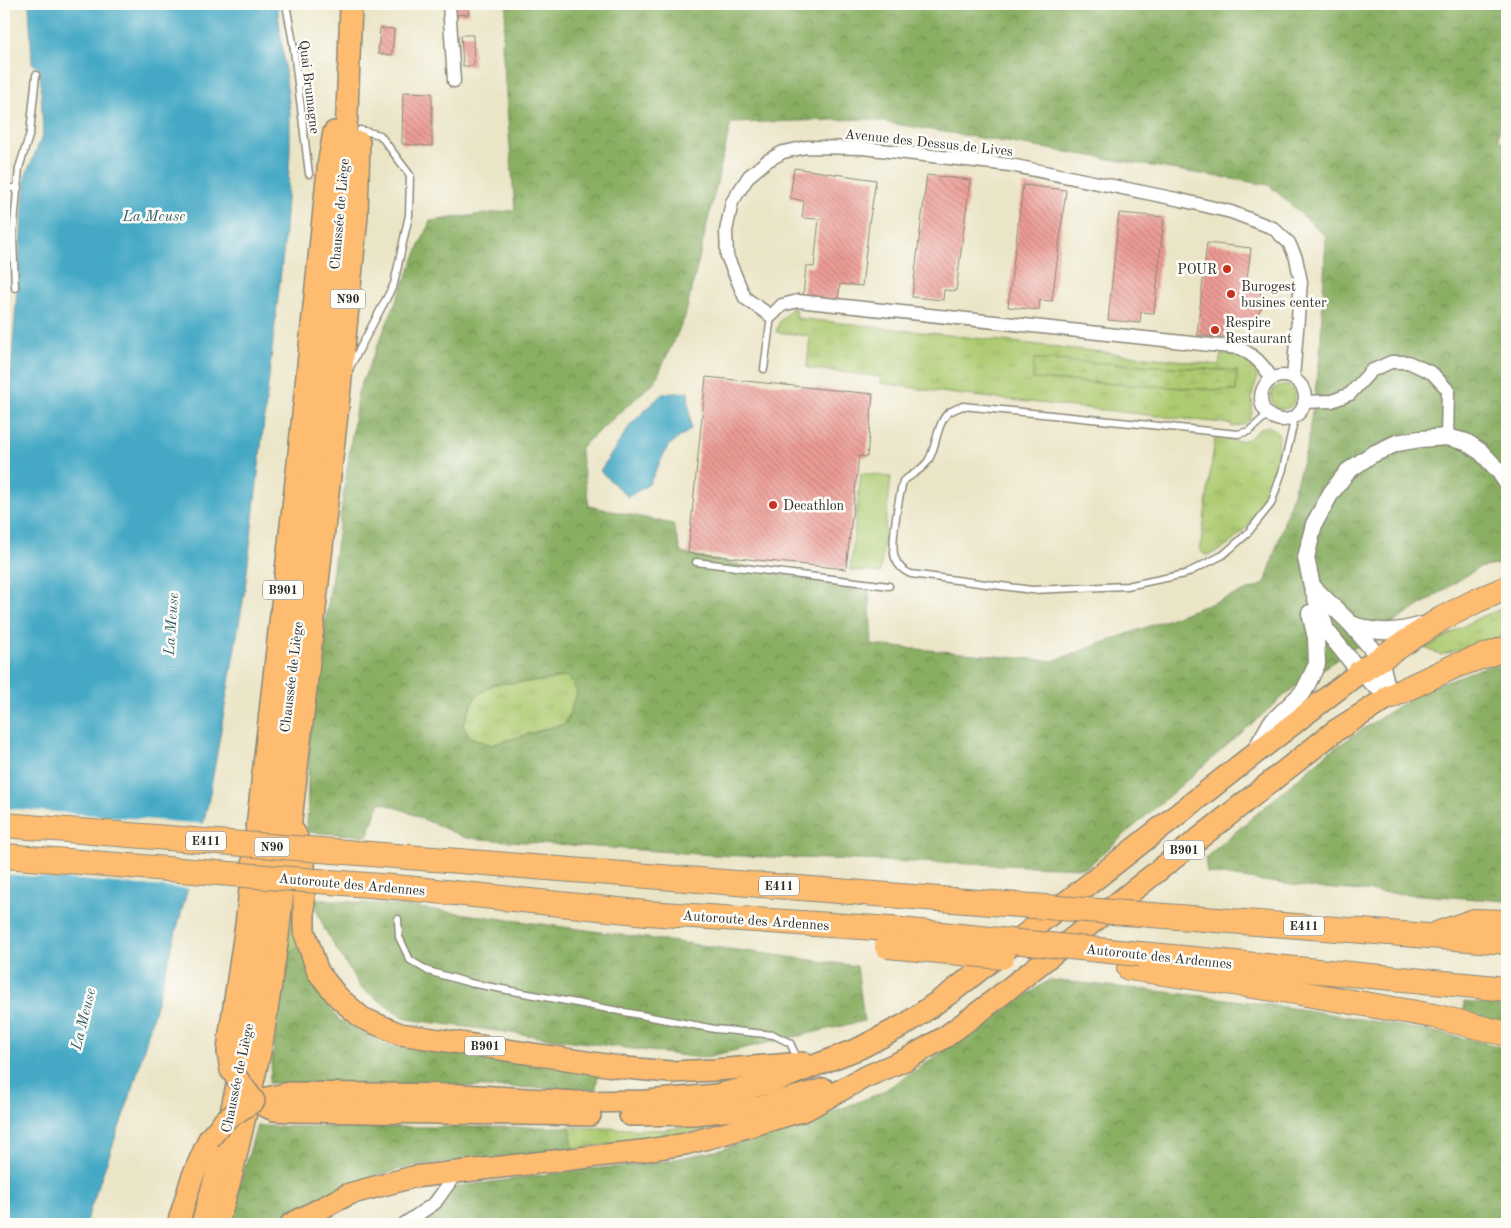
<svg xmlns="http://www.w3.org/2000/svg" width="1511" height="1228" font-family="'Old Standard TT',serif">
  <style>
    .grass { fill: url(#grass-tufts); stroke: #6c7b4e; fill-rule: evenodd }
    .forest { fill: url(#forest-crowns); stroke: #5a6d47; fill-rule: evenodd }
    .wetland { fill: url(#wetland-marsh); stroke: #6c7b4e }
    .park { fill: #adcb71; stroke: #6c7b4e }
    .water { fill: #45a9c5; stroke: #386a78 }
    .pier { fill: #ebe5c7 }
    .building { fill: url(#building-back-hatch) }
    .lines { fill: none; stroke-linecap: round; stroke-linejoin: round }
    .service-casing { stroke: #8b8879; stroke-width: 9 }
    .minor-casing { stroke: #8b8879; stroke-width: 15 }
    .tertiary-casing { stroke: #8b8879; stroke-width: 19 }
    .primary-casing { stroke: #8b8879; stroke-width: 24 }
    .motorway-casing { stroke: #8b8879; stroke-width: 26 }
    .service { stroke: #fff; stroke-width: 6 }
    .minor { stroke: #fff; stroke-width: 12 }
    .tertiary { stroke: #fff; stroke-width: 16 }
    .primary { stroke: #fdbc6f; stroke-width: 21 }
    .motorway { stroke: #fdbc6f; stroke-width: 24 }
    .primary-bridge-casing { stroke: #8b8879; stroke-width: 24; stroke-linecap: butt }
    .motorway-bridge-casing { stroke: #8b8879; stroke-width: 26; stroke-linecap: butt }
    .primary-bridge { stroke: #fdbc6f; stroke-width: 21 }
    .motorway-bridge { stroke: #fdbc6f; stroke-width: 24 }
    .poi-dot { fill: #c8321e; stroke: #fdfcf7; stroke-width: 2 }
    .labels { text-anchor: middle; stroke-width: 5; stroke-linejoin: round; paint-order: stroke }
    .shield { fill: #fdfcf7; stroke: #6a6a68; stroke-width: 1 }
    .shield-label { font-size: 12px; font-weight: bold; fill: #2b2b2b }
    .street-label { font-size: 14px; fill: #2b2b2b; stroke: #fdfcf7 }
    .poi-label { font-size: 14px; fill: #2b2b2b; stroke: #fdfcf7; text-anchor: start }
    .water-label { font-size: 15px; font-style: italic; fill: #355d69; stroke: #fdfcf7 }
  </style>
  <defs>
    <pattern id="grass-tufts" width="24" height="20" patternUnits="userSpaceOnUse" patternTransform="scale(1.25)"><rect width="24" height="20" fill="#adcb71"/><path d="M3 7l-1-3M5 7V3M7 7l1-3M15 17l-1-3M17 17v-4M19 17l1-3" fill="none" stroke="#95ae62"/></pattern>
    <pattern id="forest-crowns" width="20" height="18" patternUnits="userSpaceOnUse" patternTransform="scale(1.25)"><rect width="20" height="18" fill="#8aaf63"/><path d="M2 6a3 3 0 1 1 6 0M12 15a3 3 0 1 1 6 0" fill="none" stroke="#718f52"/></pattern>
    <pattern id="wetland-marsh" width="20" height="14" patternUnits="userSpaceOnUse" patternTransform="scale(1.25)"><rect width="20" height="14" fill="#adcb71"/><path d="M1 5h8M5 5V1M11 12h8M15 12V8" fill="none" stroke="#95ae62"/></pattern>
    <pattern id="building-back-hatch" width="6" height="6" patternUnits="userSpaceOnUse" patternTransform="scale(1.25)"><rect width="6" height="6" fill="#ed9b95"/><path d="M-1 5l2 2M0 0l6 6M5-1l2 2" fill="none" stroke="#c07f7a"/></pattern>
  </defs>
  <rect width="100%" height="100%" fill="#fdfcf7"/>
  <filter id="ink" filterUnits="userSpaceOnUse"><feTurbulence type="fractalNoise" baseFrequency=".02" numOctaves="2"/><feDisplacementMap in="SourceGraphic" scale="10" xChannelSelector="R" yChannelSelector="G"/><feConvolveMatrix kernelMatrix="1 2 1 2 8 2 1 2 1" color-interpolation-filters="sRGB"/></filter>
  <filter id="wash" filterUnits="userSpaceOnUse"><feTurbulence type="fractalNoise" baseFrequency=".0096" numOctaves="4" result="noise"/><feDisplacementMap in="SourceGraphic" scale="20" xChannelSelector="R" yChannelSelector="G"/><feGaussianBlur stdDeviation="1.12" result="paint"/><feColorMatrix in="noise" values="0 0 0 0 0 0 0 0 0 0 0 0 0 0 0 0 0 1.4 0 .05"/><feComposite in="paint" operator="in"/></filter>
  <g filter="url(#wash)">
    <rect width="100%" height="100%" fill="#ebe5c7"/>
    <!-- grass -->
    <g class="grass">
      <path d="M 791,309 L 797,309 L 796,318 L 1219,365 L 1221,354 C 1236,355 1258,357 1257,377 C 1257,382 1254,387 1253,392 C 1250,411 1259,424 1232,427 L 1232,424 L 955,394 L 881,383 L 881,377 L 807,368 L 810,336 L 776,332 L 780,321 ZM 1035,359 L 1237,371 L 1236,391 L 1033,379 Z"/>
      <circle cx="1283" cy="397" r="12"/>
      <path d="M 1268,426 L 1274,429 L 1279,435 C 1278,453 1277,471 1271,488 C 1262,512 1232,551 1206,555 L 1200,551 L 1215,438 C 1227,441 1240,444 1251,437 C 1257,432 1260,427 1268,426 Z"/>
      <path d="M 1507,607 L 1507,635 L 1441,655 L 1425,648 L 1478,618 Z"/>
      <path d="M 568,676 L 577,692 L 566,723 L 491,745 L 470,737 L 463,725 L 475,697 L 494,684 L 542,681 Z"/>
      <path d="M 295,894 L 300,945 L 287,953 Z"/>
      <path d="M 759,1116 L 692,1134 L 573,1149 L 570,1127 L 663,1130 Z"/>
    </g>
    <!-- forest -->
    <g class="forest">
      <path d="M 507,4 L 1507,4 L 1507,77 L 1498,139 L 1507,146 L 1507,563 L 1478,568 L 1293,688 L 1086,868 L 713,855 L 466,838 L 403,810 L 380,802 L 367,836 L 307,832 L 309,739 L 358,392 L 430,221 L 515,210 L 502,44 ZM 865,119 L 1269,185 L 1326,236 L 1320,357 L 1307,448 L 1265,584 L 1053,661 L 872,645 L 869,592 L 681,553 L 673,524 L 589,506 L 580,448 L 655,381 L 685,317 L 731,123 ZM 567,676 L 577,692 L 566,723 L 491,745 L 470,737 L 463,725 L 475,697 L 494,684 L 542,681 Z"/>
      <path d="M 1507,659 L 1507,901 L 1306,887 L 1207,873 L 1205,858 L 1330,751 L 1424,689 Z"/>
      <path d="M 312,899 L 405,906 L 857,966 L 864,1021 L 701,1058 L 406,1019 L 360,987 L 325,930 Z"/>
      <path d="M 300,945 L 317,990 L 339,1020 L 386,1045 L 598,1073 L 596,1089 L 269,1083 L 287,953 Z"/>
      <path d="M 1049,980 C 1163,991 1276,1003 1388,1024 C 1428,1031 1468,1037 1507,1049 L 1507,1224 L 418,1224 L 440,1189 L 580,1170 L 650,1164 L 720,1150 L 816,1118 L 881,1093 Z"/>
      <path d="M 1464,1002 L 1507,1006 L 1507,1028 L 1463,1015 Z"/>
      <path d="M 257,1126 L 339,1127 L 570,1127 L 573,1149 L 414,1166 L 347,1183 L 278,1224 L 228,1224 Z"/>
    </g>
    <!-- wetland -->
    <path class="wetland" d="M 1034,359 L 1237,371 L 1236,391 L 1033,379 Z"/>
    <!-- park -->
    <path class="park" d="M 861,473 L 891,477 L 880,573 L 850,570 Z"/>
    <!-- water -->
    <g class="water">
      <path d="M 29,4 L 277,4 L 290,112 L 290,153 L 284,244 L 245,589 L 217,753 L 208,803 L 188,888 L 134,1085 L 85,1224 L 4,1224 L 4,470 L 25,177 L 43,134 L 40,71 L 32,63 Z"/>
      <path d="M 688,392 L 691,429 L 668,446 L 649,484 L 628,497 L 600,471 L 631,424 L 662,394 Z"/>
    </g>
    <!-- pier -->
    <path class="pier" d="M 4,808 L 206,824 L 190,889 L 4,874 Z"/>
    <g id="blocks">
      <!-- building -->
      <g class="building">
        <path d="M 452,4 L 468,4 L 469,14 L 453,15 Z"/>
        <path d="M 380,28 L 394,29 L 392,55 L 378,54 Z"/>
        <path d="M 461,35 L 473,35 L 474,66 L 463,66 Z"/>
        <path d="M 403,92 L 432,93 L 432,146 L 402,144 Z"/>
        <path d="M 794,168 L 876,180 L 869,224 L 862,286 L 840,284 L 838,300 L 803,297 L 806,266 L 814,267 L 819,219 L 802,218 L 804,201 L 790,198 Z"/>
        <path d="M 927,175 L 970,180 L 956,291 L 944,290 L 943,300 L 912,297 Z"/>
        <path d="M 1023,185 L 1066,190 L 1052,301 L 1040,300 L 1039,310 L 1008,307 Z"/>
        <path d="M 1119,213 L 1164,217 L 1154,313 L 1141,312 L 1140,323 L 1108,320 Z"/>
        <path d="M 1207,243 L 1251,248 L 1246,286 L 1253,286 L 1259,290 L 1262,297 L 1263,305 L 1258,314 L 1253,320 L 1245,321 L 1244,326 L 1231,325 L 1229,338 L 1197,335 Z"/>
        <path d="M 706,377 L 873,394 L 867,457 L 859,456 L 846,569 L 688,553 Z"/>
      </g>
    </g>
  </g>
  <g filter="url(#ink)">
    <use href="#blocks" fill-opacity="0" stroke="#8b8879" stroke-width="1"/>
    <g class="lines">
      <!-- service casing -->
      <g class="service-casing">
        <g id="service">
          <path d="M 286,4 L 293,43 L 309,174"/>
          <path d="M 4,188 L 18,188"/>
          <path d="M 13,236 L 15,288"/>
          <path d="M 4,247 L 13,236 L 19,168 L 30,133 L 36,75"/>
          <path d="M 349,369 L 394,284 L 409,215 L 410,175 L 380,135 L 360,130"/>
          <path d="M 764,369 L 771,316"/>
          <path d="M 1268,414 L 1249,431 L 1238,434 L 963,406 C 958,408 952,410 948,413 C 936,425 937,447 928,461 C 922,470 911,475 903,481 C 899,497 890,544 895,558 C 898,566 903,571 911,574 L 1032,590 L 1127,586 L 1185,574 L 1223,555 L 1247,534 L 1271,504 L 1283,469 L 1295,417"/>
          <path d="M 696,562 L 889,586"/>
          <path d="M 398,919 L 399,937 L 410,960 L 428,971 L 470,983 L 715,1029 L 774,1035 L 790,1043 L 798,1060"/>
        </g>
      </g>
      <!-- minor casing -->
      <g class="minor-casing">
        <g id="minor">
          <path d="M 449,4 L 454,81"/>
          <circle cx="1283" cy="398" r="22"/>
          <path d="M 1272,379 C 1262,363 1255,356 1239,348 L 798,301 L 782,305 L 771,316 L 745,298 L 727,256 L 726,231 L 732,202 L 749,176 L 767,161 L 783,152 L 807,147 L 863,148 L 1010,165 L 1181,200 L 1231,212 L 1273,228 L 1289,243 L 1296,258 L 1301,282 L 1293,378"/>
          <path d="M 1304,402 L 1332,401 L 1350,394 L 1371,371 L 1391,362 L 1408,362 L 1432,373 L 1448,390 L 1447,437"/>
          <path d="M 404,1224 L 435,1203 L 457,1172"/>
        </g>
      </g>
      <!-- tertiary casing -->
      <g class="tertiary-casing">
        <g id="tertiary">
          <path d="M 1314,588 L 1351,624 L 1380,658 L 1389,697"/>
          <path d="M 1351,624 C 1377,634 1396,633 1423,625"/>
          <path d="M 1389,697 L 1360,672 L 1326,630 L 1312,586 L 1306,558 L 1314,524 L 1331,493 L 1348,471 L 1371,455 L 1397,443 L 1420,439 L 1447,437 L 1466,442 L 1481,452 L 1499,471 L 1507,483"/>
          <path d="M 1255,751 L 1271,723 L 1304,691 L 1317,664 L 1316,638 L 1310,613"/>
        </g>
      </g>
      <!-- primary casing -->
      <g class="primary-casing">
        <g id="primary">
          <path d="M 295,833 L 304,856 L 304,931 L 318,972 L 338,997 L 362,1018 L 400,1034 L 626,1068 L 671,1072 L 715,1070 L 803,1063"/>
          <path d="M 231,1070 L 228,1052 L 230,1033 L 246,925 L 298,463 L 329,160 L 334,132"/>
          <path d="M 254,1101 L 290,1093 L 461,1095 L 577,1102 L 647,1101 L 716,1095 L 773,1082 L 860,1048 L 906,1024 L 953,991 L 1253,755 L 1360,672"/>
          <path d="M 254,1101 L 274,1110 L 290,1111 L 590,1115"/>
          <path d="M 630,1115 L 695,1114 L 760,1107 L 824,1089"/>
          <path d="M 218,1223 L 232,1173 L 262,1043 L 277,944 L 340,388 L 357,216 L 359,142"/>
          <path d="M 178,1224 L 192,1178 L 209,1139"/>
          <path d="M 202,1224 L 220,1161 L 247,1041 L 261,942 L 315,466 L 343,171 L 347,113 L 351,4"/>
          <path d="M 291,1224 L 349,1194 L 413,1177 L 641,1151 L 685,1144 L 723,1134 L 805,1110 L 863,1078 L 907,1059 L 945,1037 L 983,1009 L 1335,731 L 1389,697"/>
        </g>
      </g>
      <!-- motorway casing -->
      <g class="motorway-casing">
        <g id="motorway">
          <path d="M 1360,672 L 1441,619 L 1478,600 L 1507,588"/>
          <path d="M 1389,697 L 1455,666 L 1507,648"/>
          <path d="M 408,857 L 926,898"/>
          <path d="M 406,888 L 647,913 L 891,929"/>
          <path d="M 1178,917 L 1507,942"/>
          <path d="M 1439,933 L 1474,921 L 1507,922"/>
          <path d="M 1141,954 L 1507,989"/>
          <path d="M 1129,968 L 1295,992 L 1434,1016 L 1507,1034"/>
        </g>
      </g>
      <!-- service -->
      <use href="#service" class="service"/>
      <!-- minor -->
      <use href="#minor" class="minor"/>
      <!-- tertiary -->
      <use href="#tertiary" class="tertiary"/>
      <!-- primary -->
      <use href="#primary" class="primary"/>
      <!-- motorway -->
      <use href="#motorway" class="motorway"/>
      <!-- primary-bridge casing -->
      <g class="primary-bridge-casing">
        <path id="primary-bridge" d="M 209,1139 L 225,1120 L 254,1101 L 231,1070"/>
      </g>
      <!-- motorway-bridge casing -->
      <g class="motorway-bridge-casing">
        <g id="motorway-bridge">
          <path d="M 4,825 L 408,857"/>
          <path d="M 4,856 L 406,888"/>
          <path d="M 926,898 L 1178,917"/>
          <path d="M 891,929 L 1139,954"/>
          <path d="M 887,946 L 1002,957"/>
        </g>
      </g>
      <!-- primary-bridge -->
      <use href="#primary-bridge" class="primary-bridge"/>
      <!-- motorway-bridge -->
      <use href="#motorway-bridge" class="motorway-bridge"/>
    </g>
  </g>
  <!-- markers -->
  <g class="poi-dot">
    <circle cx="1227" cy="269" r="5"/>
    <circle cx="1231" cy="294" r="5"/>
    <circle cx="1215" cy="330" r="5"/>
    <circle cx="773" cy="505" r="5"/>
  </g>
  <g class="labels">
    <!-- shield labels -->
    <g class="shield">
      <rect x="330.5" y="289.5" width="35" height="19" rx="4"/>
      <rect x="263" y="580.5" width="40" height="19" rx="4"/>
      <rect x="186" y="831.5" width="40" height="19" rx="4"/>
      <rect x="254.5" y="837.5" width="35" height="19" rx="4"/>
      <rect x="1164" y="840.5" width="40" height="19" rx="4"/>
      <rect x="759" y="876.5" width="40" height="19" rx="4"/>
      <rect x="1284" y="916.5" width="40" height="19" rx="4"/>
      <rect x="465" y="1036.5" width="40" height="19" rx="4"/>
    </g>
    <g class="shield-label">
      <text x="348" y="303">N90</text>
      <text x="283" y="594">B901</text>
      <text x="206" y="845">E411</text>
      <text x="272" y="851">N90</text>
      <text x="1184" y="854">B901</text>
      <text x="779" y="890">E411</text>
      <text x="1304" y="930">E411</text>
      <text x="485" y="1050">B901</text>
    </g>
    <!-- street labels -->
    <g class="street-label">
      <text transform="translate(310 87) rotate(83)" y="5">Quai Brumagne</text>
      <text transform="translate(929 142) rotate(6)" y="5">Avenue des Dessus de Lives</text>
      <text transform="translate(339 214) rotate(-85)" y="5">Chaussée de Liège</text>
      <text transform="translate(291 677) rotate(-83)" y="5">Chaussée de Liège</text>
      <text transform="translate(352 884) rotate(5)" y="5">Autoroute des Ardennes</text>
      <text transform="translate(756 920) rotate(4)" y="5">Autoroute des Ardennes</text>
      <text transform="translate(1159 956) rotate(6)" y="5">Autoroute des Ardennes</text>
      <text transform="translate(237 1078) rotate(-78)" y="5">Chaussée de Liège</text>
    </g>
    <!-- poi labels -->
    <g class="poi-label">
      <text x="1217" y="274" text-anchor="end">POUR</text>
      <text x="1241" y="291">Burogest<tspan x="1241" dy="16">busines center</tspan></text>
      <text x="1225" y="327">Respire<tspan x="1225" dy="16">Restaurant</tspan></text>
      <text x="783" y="510">Decathlon</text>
    </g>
    <!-- water labels -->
    <g class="water-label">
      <text x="154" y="221">La Meuse</text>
      <text transform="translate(171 624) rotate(-86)" y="5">La Meuse</text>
      <text transform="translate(83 1019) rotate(-76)" y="5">La Meuse</text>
    </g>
  </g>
  <!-- margin -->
  <rect width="1511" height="1228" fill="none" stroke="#fdfcf7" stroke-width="20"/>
</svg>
